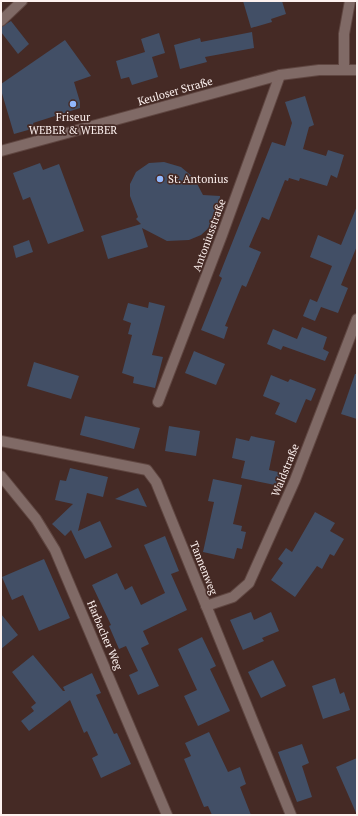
<svg xmlns="http://www.w3.org/2000/svg" width="358" height="816" font-family="'PT Serif',serif">
  <style>
    .building { fill: #424f66 }
    .lines { fill: none; stroke-linecap: round; stroke-linejoin: round }
    .minor-casing { stroke: #5f4641; stroke-width: 12 }
    .tertiary-casing { stroke: #5f4641; stroke-width: 12 }
    .minor { stroke: #806a66; stroke-width: 10 }
    .tertiary { stroke: #806a66; stroke-width: 10 }
    .poi-dot { fill: #92b7fd; stroke: #452a25; stroke-width: 1.5 }
    .labels { text-anchor: middle; stroke-width: 3.5; stroke-linejoin: round; paint-order: stroke }
    .street-label { font-size: 11px; fill: #fdf1ef; stroke: #452a25 }
    .poi-label { font-size: 11px; fill: #fdf1ef; stroke: #452a25 }
  </style>
  <rect width="100%" height="100%" fill="#452a25"/>
  <!-- building -->
  <g class="building">
    <path d="M 243,1 L 282,1 L 286,14 L 271,19 L 272,22 L 251,28 Z"/>
    <path d="M 11,21 L 29,44 L 18,54 L 1,32 L 1,27 Z"/>
    <path d="M 252,32 L 254,48 L 205,57 L 207,62 L 180,69 L 174,45 L 200,38 L 201,42 Z"/>
    <path d="M 159,33 L 165,53 L 152,57 L 158,77 L 132,85 L 129,77 L 121,79 L 116,61 L 145,52 L 141,39 Z"/>
    <path d="M 65,40 L 91,76 L 74,82 L 80,102 L 80,108 L 33,123 L 35,128 L 14,134 L 1,90 L 1,84 Z"/>
    <path d="M 305,96 L 314,125 L 309,127 L 303,149 L 326,156 L 328,150 L 344,155 L 337,178 L 331,175 L 327,186 L 300,178 L 299,181 L 289,178 L 288,181 L 285,180 L 269,220 L 262,217 L 249,247 L 261,252 L 246,287 L 242,285 L 225,326 L 228,327 L 224,339 L 201,330 L 222,278 L 219,276 L 272,142 L 285,146 L 292,123 L 285,102 Z"/>
    <path d="M 164,162 L 181,167 L 194,178 L 203,195 L 220,196 L 219,212 L 214,223 L 201,235 L 189,240 L 167,241 L 142,228 L 148,247 L 108,259 L 101,236 L 141,224 L 136,219 L 138,217 L 130,196 L 130,184 L 136,172 L 149,163 Z"/>
    <path d="M 40,163 L 43,170 L 59,164 L 84,231 L 48,244 L 30,197 L 23,200 L 13,173 Z"/>
    <path d="M 357,206 L 357,246 L 341,285 L 348,288 L 338,313 L 321,307 L 315,321 L 303,316 L 310,299 L 317,302 L 332,266 L 310,257 L 318,235 L 341,245 Z"/>
    <path d="M 29,240 L 33,252 L 16,258 L 13,246 Z"/>
    <path d="M 149,302 L 165,306 L 152,355 L 163,357 L 155,388 L 133,383 L 134,377 L 122,373 L 132,335 L 128,334 L 131,323 L 123,320 L 128,303 L 148,308 Z"/>
    <path d="M 302,327 L 327,337 L 323,349 L 329,352 L 325,361 L 283,346 L 281,350 L 267,344 L 273,329 L 297,339 Z"/>
    <path d="M 194,351 L 225,364 L 216,385 L 185,373 Z"/>
    <path d="M 34,362 L 79,376 L 71,399 L 27,386 Z"/>
    <path d="M 355,374 L 357,374 L 357,419 L 341,414 Z"/>
    <path d="M 271,375 L 288,382 L 290,379 L 316,389 L 311,401 L 306,399 L 296,423 L 275,414 L 280,403 L 263,396 Z"/>
    <path d="M 85,416 L 140,428 L 134,449 L 80,435 Z"/>
    <path d="M 169,426 L 200,431 L 196,456 L 165,451 Z"/>
    <path d="M 251,436 L 275,441 L 269,470 L 283,473 L 280,486 L 241,478 L 245,461 L 232,458 L 236,438 L 249,441 Z"/>
    <path d="M 70,468 L 108,477 L 103,497 L 87,493 L 78,531 L 100,521 L 112,547 L 85,559 L 71,530 L 65,536 L 52,524 L 73,504 L 55,500 L 60,480 L 66,481 Z"/>
    <path d="M 213,479 L 242,485 L 233,524 L 242,526 L 241,531 L 246,532 L 242,549 L 237,548 L 234,559 L 203,552 L 214,502 L 208,501 Z"/>
    <path d="M 138,488 L 147,507 L 115,499 Z"/>
    <path d="M 315,512 L 335,523 L 330,531 L 344,539 L 334,556 L 330,554 L 322,569 L 317,566 L 295,597 L 271,580 L 283,563 L 278,559 L 286,548 L 292,552 Z"/>
    <path d="M 165,536 L 179,571 L 171,574 L 187,610 L 143,631 L 149,644 L 141,648 L 159,686 L 138,695 L 129,675 L 138,671 L 126,646 L 119,649 L 109,626 L 111,625 L 92,585 L 117,573 L 125,590 L 132,586 L 141,605 L 165,593 L 144,545 Z"/>
    <path d="M 44,559 L 70,618 L 39,631 L 23,595 L 12,600 L 2,577 Z"/>
    <path d="M 251,612 L 254,620 L 271,612 L 279,631 L 262,638 L 264,641 L 243,650 L 230,620 Z"/>
    <path d="M 1,614 L 18,635 L 1,649 Z"/>
    <path d="M 202,637 L 216,666 L 210,669 L 230,711 L 198,726 L 184,696 L 197,690 L 178,649 Z"/>
    <path d="M 33,655 L 63,691 L 65,691 L 63,687 L 92,673 L 101,693 L 96,695 L 114,734 L 117,733 L 131,764 L 101,778 L 92,758 L 98,755 L 87,731 L 84,733 L 70,700 L 29,731 L 21,721 L 34,711 L 31,707 L 36,703 L 12,672 Z"/>
    <path d="M 273,660 L 286,686 L 261,698 L 248,672 Z"/>
    <path d="M 335,678 L 340,694 L 344,692 L 350,710 L 323,719 L 312,686 Z"/>
    <path d="M 209,732 L 228,772 L 240,767 L 246,784 L 240,787 L 251,815 L 212,815 L 208,806 L 204,807 L 184,759 L 191,756 L 185,743 Z"/>
    <path d="M 302,744 L 309,763 L 302,766 L 312,797 L 297,802 L 278,752 Z"/>
    <path d="M 357,758 L 357,815 L 336,767 Z"/>
  </g>
  <g class="lines">
    <!-- minor casing -->
    <g class="minor-casing">
      <g id="minor">
        <path d="M 1,21 L 22,1"/>
        <path d="M 344,70 L 344,34 L 350,1"/>
        <path d="M 158,402 L 222,235 L 280,75"/>
        <path d="M 1,441 L 147,470 L 156,482 L 291,815"/>
        <path d="M 1,476 L 36,519 L 55,550 L 167,815"/>
        <path d="M 206,606 L 233,597 L 249,583 L 295,480 L 357,319"/>
      </g>
    </g>
    <!-- tertiary casing -->
    <g class="tertiary-casing">
      <path id="tertiary" d="M 1,151 L 280,75 L 319,70 L 357,70"/>
    </g>
    <!-- minor -->
    <use href="#minor" class="minor"/>
    <!-- tertiary -->
    <use href="#tertiary" class="tertiary"/>
  </g>
  <!-- markers -->
  <g class="poi-dot">
    <circle cx="73" cy="104" r="4"/>
    <circle cx="160" cy="179" r="4"/>
  </g>
  <g class="labels">
    <!-- street labels -->
    <g class="street-label">
      <text transform="translate(175 91) rotate(-16)" y="4">Keuloser Straße</text>
      <text transform="translate(209 235) rotate(-70)" y="4">Antoniusstraße</text>
      <text transform="translate(285 470) rotate(-68)" y="4">Waldstraße</text>
      <text transform="translate(204 568) rotate(68)" y="4">Tannenweg</text>
      <text transform="translate(105 635) rotate(67)" y="4">Harbacher Weg</text>
    </g>
    <!-- poi labels -->
    <g class="poi-label">
      <text x="73" y="121">Friseur<tspan x="73" dy="13">WEBER &amp; WEBER</tspan></text>
      <text x="168" y="183" text-anchor="start">St. Antonius</text>
    </g>
  </g>
  <!-- border -->
  <rect width="358" height="816" fill="none" stroke="#fdf1ef" stroke-width="4"/>
</svg>
